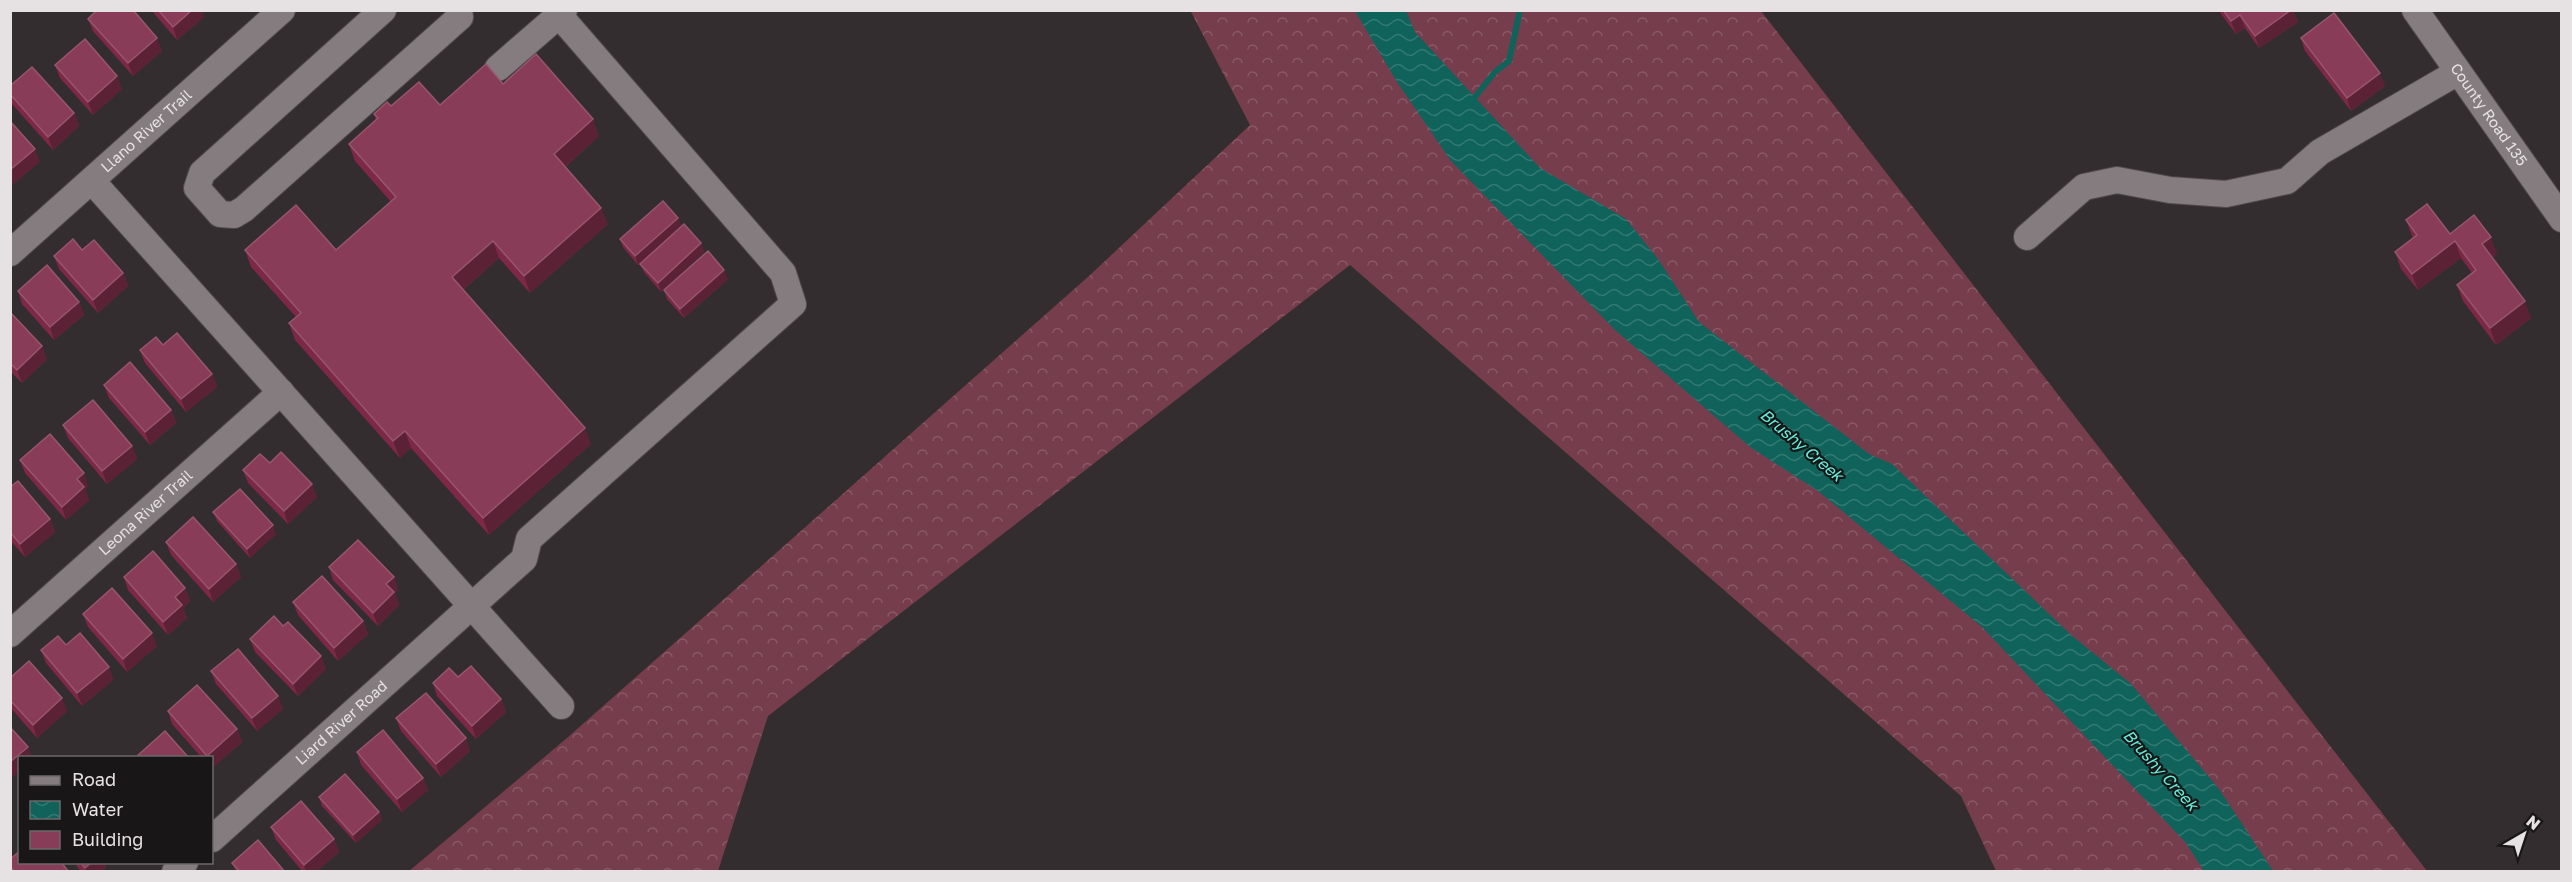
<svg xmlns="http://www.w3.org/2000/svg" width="2572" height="882" font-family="'Golos Text',sans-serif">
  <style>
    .forest { fill: url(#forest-crowns) }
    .water { fill: url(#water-waves) }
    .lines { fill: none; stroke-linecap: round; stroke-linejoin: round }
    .stream { stroke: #0f635a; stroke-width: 6 }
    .minor-casing { stroke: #504a4c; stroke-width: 28 }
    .minor { stroke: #847c7e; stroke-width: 26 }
    .wall { fill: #7d2847 }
    .shaded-wall { fill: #5b2236 }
    .building { fill: #883c58; stroke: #97566d; stroke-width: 1.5 }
    .labels { text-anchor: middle; stroke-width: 4.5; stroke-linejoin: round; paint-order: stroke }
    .street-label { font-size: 15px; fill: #e6e2e3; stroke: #191617 }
    .water-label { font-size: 16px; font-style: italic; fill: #62f0dc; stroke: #191617 }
  </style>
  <defs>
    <pattern id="forest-crowns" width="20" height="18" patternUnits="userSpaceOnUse" patternTransform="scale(1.5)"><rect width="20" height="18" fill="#763d4c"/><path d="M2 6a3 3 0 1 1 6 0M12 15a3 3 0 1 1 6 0" fill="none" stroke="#8a5966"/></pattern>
    <pattern id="water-waves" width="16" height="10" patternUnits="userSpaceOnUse" patternTransform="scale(1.5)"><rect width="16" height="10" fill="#0f635a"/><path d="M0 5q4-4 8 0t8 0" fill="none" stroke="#327972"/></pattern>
  </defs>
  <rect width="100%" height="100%" fill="#342d2f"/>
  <!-- forest -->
  <path class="forest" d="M 1190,10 L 1761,11 L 2427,871 L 1996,871 L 1961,796 L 1350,265 L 768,716 L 718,871 L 408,872 L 567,738 L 1089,276 L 1250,125 Z"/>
  <!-- water -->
  <path class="water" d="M 1355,11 L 1406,11 L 1415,32 L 1540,168 L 1626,219 L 1658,259 L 1699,322 L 1869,454 L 1892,464 L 2070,634 L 2131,684 L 2219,789 L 2273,871 L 2204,871 L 2186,843 L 1982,627 L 1818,491 L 1750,447 L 1614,329 L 1451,161 L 1397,82 Z"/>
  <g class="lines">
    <!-- stream -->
    <path class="stream" d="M 1471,102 L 1495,72 L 1509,61 L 1520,10"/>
    <!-- minor casing -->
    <g class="minor-casing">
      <g id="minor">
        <path d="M 383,10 L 202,173 L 197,188 L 220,214 L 234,215 L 244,209 L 460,17 L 459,10"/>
        <path id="s1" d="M 2415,10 L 2562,219"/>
        <path d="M 498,68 L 559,15"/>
        <path d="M 92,181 L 561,706"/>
        <path d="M 2027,237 L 2084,187 L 2117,180 L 2170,190 L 2226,194 L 2287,181 L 2320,152 L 2458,72"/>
        <path id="s2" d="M 10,253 L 282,10"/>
        <path id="s3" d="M 10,634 L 281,392"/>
        <path id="s4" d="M 212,839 L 524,559 L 529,539 L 793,304 L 783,273 L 559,15 L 564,10"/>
        <path d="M 175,872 L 185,862"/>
      </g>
    </g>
    <!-- minor -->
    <use href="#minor" class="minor"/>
  </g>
  <!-- wall -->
  <g class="wall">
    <path d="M 151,10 L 201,10 L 204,17 L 177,40 Z"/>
    <path d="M 2220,10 L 2293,10 L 2298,22 L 2259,48 L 2245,28 L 2236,34 L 2221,14 Z"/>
    <path d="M 88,19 L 162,51 L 133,76 L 93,31 Z"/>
    <path d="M 2301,38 L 2385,86 L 2351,111 L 2305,51 Z"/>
    <path d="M 55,65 L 122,89 L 93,115 L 60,78 Z"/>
    <path d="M 503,84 L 599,136 L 565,167 L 608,224 L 530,293 L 499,258 L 463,290 L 591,444 L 489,535 L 411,448 L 400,458 L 295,340 L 289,323 L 296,317 L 251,267 L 245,250 L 336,250 L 391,202 L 355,161 L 349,144 L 376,120 L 374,114 L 391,106 L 440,105 Z"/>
    <path d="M 10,86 L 74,113 L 79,126 L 53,150 L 11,103 Z"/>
    <path d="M 678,218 L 681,226 L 638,265 L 623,247 L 620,239 Z"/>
    <path d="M 2406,220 L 2450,234 L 2497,254 L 2492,258 L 2531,318 L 2496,345 L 2463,301 L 2457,285 L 2472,273 L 2461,258 L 2418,290 L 2401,269 L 2395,252 L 2413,238 Z"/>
    <path d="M 701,243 L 704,252 L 661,292 L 644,272 L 640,264 Z"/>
    <path d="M 82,250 L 123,273 L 128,286 L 98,313 L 59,269 L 54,256 Z"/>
    <path d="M 728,279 L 684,318 L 667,299 L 664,290 Z"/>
    <path d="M 18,291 L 79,302 L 84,315 L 54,340 L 22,304 Z"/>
    <path d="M 10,312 L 47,359 L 22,383 L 10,371 Z"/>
    <path d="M 163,345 L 212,374 L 217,387 L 186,412 L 145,363 L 140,350 Z"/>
    <path d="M 104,385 L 171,410 L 176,423 L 150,445 L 109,398 Z"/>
    <path d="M 63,425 L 132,446 L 137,459 L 107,484 L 68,438 Z"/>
    <path d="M 20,460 L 88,486 L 85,489 L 89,500 L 66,520 L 25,473 Z"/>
    <path d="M 270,463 L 317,497 L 288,524 L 248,483 L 243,470 Z"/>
    <path d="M 10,487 L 50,519 L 55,532 L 25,557 L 10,540 Z"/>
    <path d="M 213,512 L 276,534 L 250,558 L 217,521 Z"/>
    <path d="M 166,542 L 236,564 L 241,577 L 213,602 L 171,555 Z"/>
    <path d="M 329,567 L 394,577 L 398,590 L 395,593 L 399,605 L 378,626 L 333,580 Z"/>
    <path d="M 124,577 L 185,588 L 190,601 L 183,608 L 187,618 L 168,635 L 128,590 Z"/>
    <path d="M 293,602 L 363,621 L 368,634 L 338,661 L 298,615 Z"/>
    <path d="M 83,614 L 157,646 L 127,672 L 88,627 Z"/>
    <path d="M 250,639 L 326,669 L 298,696 L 255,652 Z"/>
    <path d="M 66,645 L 109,667 L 113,680 L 82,706 L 46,663 L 41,650 Z"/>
    <path d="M 211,671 L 283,709 L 257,731 L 216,684 Z"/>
    <path d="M 458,677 L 501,699 L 506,712 L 476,739 L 437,696 L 433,683 Z"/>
    <path d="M 10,678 L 67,711 L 37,738 L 10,707 Z"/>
    <path d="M 168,711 L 237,729 L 242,742 L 212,768 L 212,758 L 202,758 L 172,724 Z"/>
    <path d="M 396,718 L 470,751 L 441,777 L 401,731 Z"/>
    <path d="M 357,752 L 423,778 L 428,790 L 402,812 L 361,765 Z"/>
    <path d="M 319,797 L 379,812 L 382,820 L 356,843 L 322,806 Z"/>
    <path d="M 271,827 L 334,839 L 339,852 L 316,872 L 303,872 L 276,840 Z"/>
    <path d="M 74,862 L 104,862 L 106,867 L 101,872 L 81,872 Z"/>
    <path d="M 232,863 L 285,872 L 236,872 Z"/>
  </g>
  <!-- shaded-wall -->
  <g class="shaded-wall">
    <path d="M 192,10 L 201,10 L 204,17 L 177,40 L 173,27 Z"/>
    <path d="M 2291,10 L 2293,10 L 2298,22 L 2259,48 L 2255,36 Z"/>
    <path d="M 2240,15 L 2245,28 L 2236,34 L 2231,21 Z"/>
    <path d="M 157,38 L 162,51 L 133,76 L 128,63 Z"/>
    <path d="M 2380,73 L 2385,86 L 2351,111 L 2347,98 Z"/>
    <path d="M 117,76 L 122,89 L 93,115 L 88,102 Z"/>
    <path d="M 74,113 L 79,126 L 53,150 L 48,137 Z"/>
    <path d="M 593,119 L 599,136 L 560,171 L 554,154 Z"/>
    <path d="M 35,149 L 40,162 L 10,187 L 10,170 Z"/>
    <path d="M 601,208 L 608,224 L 530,293 L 524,276 Z"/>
    <path d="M 678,218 L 681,226 L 638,265 L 635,256 Z"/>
    <path d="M 2491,237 L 2497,254 L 2488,261 L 2482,244 Z"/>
    <path d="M 493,241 L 499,258 L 458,294 L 452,277 Z"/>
    <path d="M 2455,241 L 2461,258 L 2418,290 L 2412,274 Z"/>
    <path d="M 701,243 L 704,252 L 661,292 L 658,283 Z"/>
    <path d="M 724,270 L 728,279 L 684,318 L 680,309 Z"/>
    <path d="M 123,273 L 128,286 L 98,313 L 93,300 Z"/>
    <path d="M 2525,301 L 2531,318 L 2496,345 L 2490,328 Z"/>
    <path d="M 79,302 L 84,315 L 54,340 L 50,327 Z"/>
    <path d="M 42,346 L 47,359 L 22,383 L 17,370 Z"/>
    <path d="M 212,374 L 217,387 L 186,412 L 181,399 Z"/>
    <path d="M 171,410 L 176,423 L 150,445 L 145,432 Z"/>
    <path d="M 585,428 L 591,444 L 489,535 L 483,518 Z"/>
    <path d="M 405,431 L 411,448 L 400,458 L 393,441 Z"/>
    <path d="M 132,446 L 137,459 L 107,484 L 102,471 Z"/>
    <path d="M 84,473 L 88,486 L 85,489 L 89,500 L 66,520 L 62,507 L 77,479 Z"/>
    <path d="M 312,484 L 317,497 L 288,524 L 284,511 Z"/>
    <path d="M 50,519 L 55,532 L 25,557 L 20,544 Z"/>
    <path d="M 273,525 L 276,534 L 250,558 L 247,549 Z"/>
    <path d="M 236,564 L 241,577 L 213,602 L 209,589 Z"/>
    <path d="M 394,577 L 398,590 L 395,593 L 399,605 L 378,626 L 373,613 L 386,584 Z"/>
    <path d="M 185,588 L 190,601 L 183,608 L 187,618 L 168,635 L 163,622 L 175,597 Z"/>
    <path d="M 363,621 L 368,634 L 338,661 L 334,648 Z"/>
    <path d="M 152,633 L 157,646 L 127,672 L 123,659 Z"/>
    <path d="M 321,656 L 326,669 L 298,696 L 293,684 Z"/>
    <path d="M 109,667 L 113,680 L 82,706 L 77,693 Z"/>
    <path d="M 278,696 L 283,709 L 257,731 L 252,718 Z"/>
    <path d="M 62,698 L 67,711 L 37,738 L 33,725 Z"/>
    <path d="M 501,699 L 506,712 L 476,739 L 472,726 Z"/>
    <path d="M 237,729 L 242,742 L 212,768 L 212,758 L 208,758 L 207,756 Z"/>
    <path d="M 466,738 L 470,751 L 441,777 L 436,764 Z"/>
    <path d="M 28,747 L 32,758 L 20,758 L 20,771 L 10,779 L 10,762 Z"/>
    <path d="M 423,778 L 428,790 L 402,812 L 397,799 Z"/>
    <path d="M 379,812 L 382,820 L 356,843 L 353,835 Z"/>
    <path d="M 334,839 L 339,852 L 316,872 L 306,872 L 304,865 Z"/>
    <path d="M 92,862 L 104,862 L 106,867 L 101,872 L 86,872 L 85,868 Z"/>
  </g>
  <!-- building -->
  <g class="building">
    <path d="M 97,10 L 133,10 L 157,38 L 128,63 L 88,19 Z"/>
    <path d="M 158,10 L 192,10 L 173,27 Z"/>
    <path d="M 2223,10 L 2291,10 L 2255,36 L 2240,15 L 2231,21 Z"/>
    <path d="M 2334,13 L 2380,73 L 2347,98 L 2301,38 Z"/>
    <path d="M 85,39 L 117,76 L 88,102 L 55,65 Z"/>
    <path d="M 536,54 L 593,119 L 554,154 L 601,208 L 524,276 L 493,241 L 452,277 L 585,428 L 483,518 L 405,431 L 393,441 L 289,323 L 301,313 L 245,250 L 296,205 L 336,250 L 396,197 L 349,144 L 378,118 L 374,114 L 387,102 L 391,106 L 419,82 L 440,105 L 486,64 L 503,84 Z"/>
    <path d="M 32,67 L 74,113 L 48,137 L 10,94 L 10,86 Z"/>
    <path d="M 10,121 L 35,149 L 10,170 Z"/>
    <path d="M 663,201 L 678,218 L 635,256 L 620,239 Z"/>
    <path d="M 2427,204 L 2450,234 L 2474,215 L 2491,237 L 2482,244 L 2525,301 L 2490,328 L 2457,285 L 2476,270 L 2455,241 L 2412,274 L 2395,252 L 2417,235 L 2406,220 Z"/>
    <path d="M 684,224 L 701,243 L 658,283 L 640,264 Z"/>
    <path d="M 73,239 L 82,250 L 94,240 L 123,273 L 93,300 L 54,256 Z"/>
    <path d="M 708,251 L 724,270 L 680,309 L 664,290 Z"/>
    <path d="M 47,265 L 79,302 L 50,327 L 18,291 Z"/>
    <path d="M 10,312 L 42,346 L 17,370 L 10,363 Z"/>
    <path d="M 177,333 L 212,374 L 181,399 L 140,350 L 156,337 L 163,345 Z"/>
    <path d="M 130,362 L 171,410 L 145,432 L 104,385 Z"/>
    <path d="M 93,400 L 132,446 L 102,471 L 63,425 Z"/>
    <path d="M 50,434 L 84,473 L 77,479 L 84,487 L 62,507 L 20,460 Z"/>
    <path d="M 281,452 L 312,484 L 284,511 L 243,470 L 260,454 L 270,463 Z"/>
    <path d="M 18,481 L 50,519 L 20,544 L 10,532 L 10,487 Z"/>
    <path d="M 240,489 L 273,525 L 247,549 L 213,512 Z"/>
    <path d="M 193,517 L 236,564 L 209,589 L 166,542 Z"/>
    <path d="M 358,540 L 394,577 L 386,584 L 394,592 L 373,613 L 329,567 Z"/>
    <path d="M 153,551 L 185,588 L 175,597 L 182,605 L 163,622 L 124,577 Z"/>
    <path d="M 322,576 L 363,621 L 334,648 L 293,602 Z"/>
    <path d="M 112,588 L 152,633 L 123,659 L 83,614 Z"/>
    <path d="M 274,616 L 283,626 L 288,622 L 321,656 L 293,684 L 250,639 Z"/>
    <path d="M 80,633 L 109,667 L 77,693 L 41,650 L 58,636 L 66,645 Z"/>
    <path d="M 238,649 L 278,696 L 252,718 L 211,671 Z"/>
    <path d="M 29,661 L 62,698 L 33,725 L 10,700 L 10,678 Z"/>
    <path d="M 471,666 L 501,699 L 472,726 L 433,683 L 449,668 L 458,677 Z"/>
    <path d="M 197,685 L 237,729 L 207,756 L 168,711 Z"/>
    <path d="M 426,693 L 466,738 L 436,764 L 396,718 Z"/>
    <path d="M 10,727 L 28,747 L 10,762 Z"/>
    <path d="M 383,730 L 423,778 L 397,799 L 357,752 Z"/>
    <path d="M 165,731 L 189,758 L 137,758 L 136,757 Z"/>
    <path d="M 345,774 L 379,812 L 353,835 L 319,797 Z"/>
    <path d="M 301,801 L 334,839 L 304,865 L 271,827 Z"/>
    <path d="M 258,840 L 285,872 L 240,872 L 232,863 Z"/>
    <path d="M 20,851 L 20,862 L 61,862 L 69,872 L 15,872 L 10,866 L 10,859 Z"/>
    <path d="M 80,862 L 92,862 L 85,868 Z"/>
  </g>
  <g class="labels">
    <!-- street labels -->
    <g class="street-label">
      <text dy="5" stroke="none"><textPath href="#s1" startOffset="128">County Road 135</textPath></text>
      <text dy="5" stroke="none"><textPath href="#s2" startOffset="183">Llano River Trail</textPath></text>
      <text dy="5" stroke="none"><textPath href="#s3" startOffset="182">Leona River Trail</textPath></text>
      <text dy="5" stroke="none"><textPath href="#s4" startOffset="174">Liard River Road</textPath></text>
    </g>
    <!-- water labels -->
    <g class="water-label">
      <text transform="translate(1802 445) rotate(40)" y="6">Brushy Creek</text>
      <text transform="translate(2161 770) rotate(48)" y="6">Brushy Creek</text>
    </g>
  </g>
  <!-- border -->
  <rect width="2572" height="882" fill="none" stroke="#e6e2e3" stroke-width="24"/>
  <!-- legend -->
  <rect x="18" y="756" width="195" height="108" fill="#191617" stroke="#6b6869" stroke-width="1.5"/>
  <rect x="30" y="776" width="30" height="9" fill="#847c7e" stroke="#6b6869" stroke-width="1.5"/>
  <text x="72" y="786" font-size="18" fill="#e6e2e3">Road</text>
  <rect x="30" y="801" width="30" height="18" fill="url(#water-waves)" stroke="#6b6869" stroke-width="1.5"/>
  <text x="72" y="816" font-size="18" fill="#e6e2e3">Water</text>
  <rect x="30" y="831" width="30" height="18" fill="#883c58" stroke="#6b6869" stroke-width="1.5"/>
  <text x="72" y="846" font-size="18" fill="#e6e2e3">Building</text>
  <!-- north arrow -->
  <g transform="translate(2524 834) rotate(39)" stroke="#191617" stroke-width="4.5" paint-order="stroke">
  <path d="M0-4.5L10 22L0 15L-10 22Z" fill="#e6e2e3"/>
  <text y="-9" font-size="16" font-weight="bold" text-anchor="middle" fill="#e6e2e3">N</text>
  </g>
</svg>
